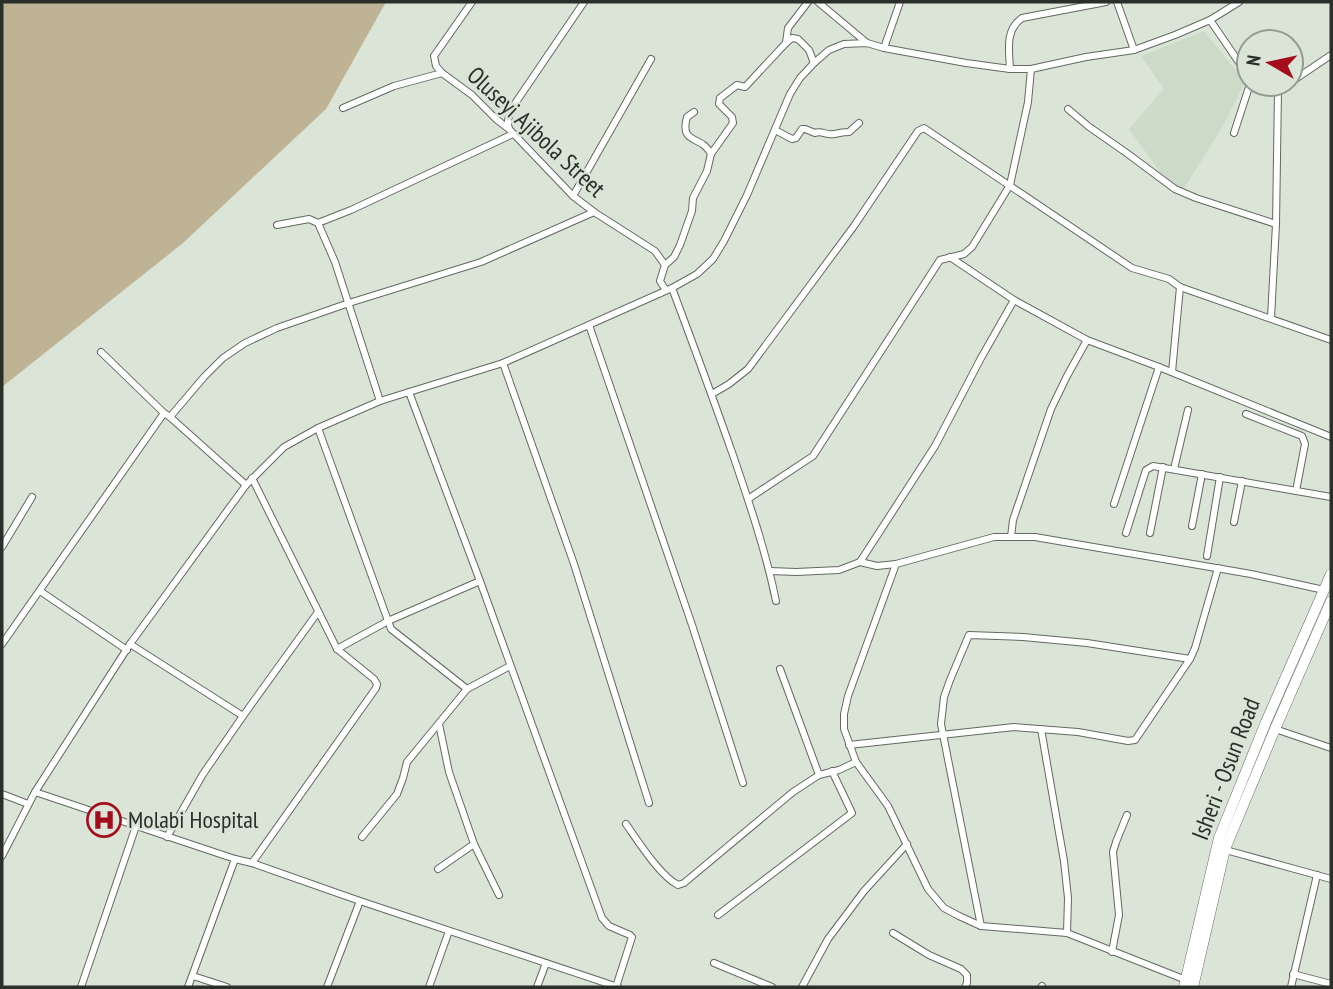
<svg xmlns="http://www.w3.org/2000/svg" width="1333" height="989" font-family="'PT Sans Narrow',sans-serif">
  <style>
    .built { fill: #ccdac8 }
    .green { fill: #beb495 }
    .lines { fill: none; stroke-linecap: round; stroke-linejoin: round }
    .street-casing { stroke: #616a5f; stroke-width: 8 }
    .secondary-casing { stroke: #616a5f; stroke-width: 11 }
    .street { stroke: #fff; stroke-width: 6 }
    .secondary { stroke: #fff; stroke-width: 10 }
    .labels { text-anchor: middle; stroke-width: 5; stroke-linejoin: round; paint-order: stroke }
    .street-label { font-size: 24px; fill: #2b2f2a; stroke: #dae4d7 }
    .poi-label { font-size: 24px; fill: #2b2f2a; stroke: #dae4d7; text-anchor: start }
  </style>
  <rect width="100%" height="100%" fill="#dae4d7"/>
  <!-- built -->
  <path class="built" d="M 1204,31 L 1245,82 L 1223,126 L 1183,190 L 1161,173 L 1129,129 L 1164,89 L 1141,56 Z"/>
  <!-- green -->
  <path class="green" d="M 2,2 L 386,2 L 326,109 L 183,243 L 2,387 Z"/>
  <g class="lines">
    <!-- street casing -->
    <g class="street-casing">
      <g id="street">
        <path d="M 472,2 L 434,56 L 436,66 L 442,73 L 472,95 L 496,119 L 509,129 L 573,196 L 594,212 L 655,251 L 665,265 L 660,281 L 665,289"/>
        <path d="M 818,2 L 867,43"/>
        <path d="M 1117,2 L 1134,50"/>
        <path d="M 1210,20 L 1249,77"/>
        <path d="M 786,43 L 788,28 L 808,2"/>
        <path d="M 884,48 L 900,2"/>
        <path d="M 1010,69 C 1009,49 1005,30 1022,18 L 1106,2"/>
        <path d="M 1291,82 L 1331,55"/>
        <path d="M 1254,84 C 1265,96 1276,92 1288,84"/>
        <path d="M 343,108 L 394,86 L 442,73"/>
        <path d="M 1068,109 L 1088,126 L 1128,154 L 1175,189 L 1196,198 L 1276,224"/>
        <path d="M 694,112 L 687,117 C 679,145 702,135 711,154"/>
        <path d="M 509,129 C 506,120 510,113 514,105 L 584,2"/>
        <path d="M 775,130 L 792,139 L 796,138 L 802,129 L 805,129 L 815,133 C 822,130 826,136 834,134 C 840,133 843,132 849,132 L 859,123"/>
        <path d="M 1234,133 L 1250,84"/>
        <path d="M 573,196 L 651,59"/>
        <path d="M 318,223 L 335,262 L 380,401"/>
        <path d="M 277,225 L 309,219 L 318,223 L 351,210 L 513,134"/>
        <path d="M 950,257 L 1014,300 L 1087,340 L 1159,367 L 1331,437"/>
        <path d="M 665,265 L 674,257 L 680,245 L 692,211 L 693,198 L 707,171 L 711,154 L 733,123 L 732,117 L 719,104 L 720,98 L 737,85 L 745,87 L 786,43 L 792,38 L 798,39 L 809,50 L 814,63"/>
        <path d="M 672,288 C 693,344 714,401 734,458 C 750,505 766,552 776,601"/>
        <path d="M 1271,318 L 1276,224 L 1278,91"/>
        <path d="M 589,325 L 692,625 L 743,783"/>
        <path d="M 101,352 L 164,413"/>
        <path d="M 503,363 L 574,564 L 649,803"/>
        <path d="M 1172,372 L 1180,287"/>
        <path d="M 409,392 L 480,581 L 602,918 L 609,926 L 630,935 L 632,937 L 616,987"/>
        <path d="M 712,394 L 729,384 L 748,369 L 854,226 L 918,131 L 924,128 L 1132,268 L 1169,279 L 1180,287 L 1331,340"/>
        <path d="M 1246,414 L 1302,436 L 1305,444 L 1296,491"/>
        <path d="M 170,417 L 246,485"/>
        <path d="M 318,428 L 391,629 L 467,689"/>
        <path d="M 1174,469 L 1188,410"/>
        <path d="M 252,478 L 337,649 L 374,679 L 377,684 L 376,688 L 252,863"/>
        <path d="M 748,499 L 813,456 L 940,260 L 964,254 L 972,247 L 1010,185 L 1028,102 L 1031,69"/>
        <path d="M 1114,504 L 1159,367"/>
        <path d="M 1234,522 L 1242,481"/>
        <path d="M 1192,526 L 1202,474"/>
        <path d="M 1126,533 L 1146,470 L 1153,466 L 1331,497"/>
        <path d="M 1150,533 L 1163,467"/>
        <path d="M 1011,537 L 1013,520 L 1051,409 L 1067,376 L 1087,340"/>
        <path d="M 2,547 L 32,497"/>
        <path d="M 1207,556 L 1220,477"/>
        <path d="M 860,562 L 877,566 L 896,564"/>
        <path d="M 770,571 L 796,572 L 839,570 L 860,562 L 935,446 L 981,358 L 1014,300"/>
        <path d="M 40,591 L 127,650"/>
        <path d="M 2,644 L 164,413 L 170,417 L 204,377 L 223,358 L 245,343 L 277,328 L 349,303 L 481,262 L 594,212"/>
        <path d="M 130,644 L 243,716"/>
        <path d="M 337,649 L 388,621 L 480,581"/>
        <path d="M 780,669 L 819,775"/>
        <path d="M 439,724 L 449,772 L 474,844 L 499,895"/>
        <path d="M 1041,729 L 1064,861 L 1068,898 L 1067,933"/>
        <path d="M 1275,729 L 1331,748"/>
        <path d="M 849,745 L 1014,727 L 1078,732 L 1128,741 L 1135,740 L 1190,659 L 1195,648 L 1218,568"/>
        <path d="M 35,792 L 235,859 L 252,863 L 360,901 L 618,987"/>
        <path d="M 2,794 L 28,804"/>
        <path d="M 626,824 C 638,841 660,876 678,885 L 684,883 L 793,792 L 819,775 L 839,770 L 856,762"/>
        <path d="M 167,837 L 203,774 L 243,716 L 318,612"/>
        <path d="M 362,837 L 397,794 L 403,778 L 407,762 L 467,689 L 510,666"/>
        <path d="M 1222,849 L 1331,879"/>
        <path d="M 2,856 L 35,792 L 130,644 L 246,485 L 284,447 L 318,428 L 380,401 L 503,363 L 672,288 L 697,274 L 713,259 L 724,241 L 747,195 L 790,94 L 800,78 L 814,63 L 829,50 L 844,44 L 867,43 L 884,48 L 966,63 L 1010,69 L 1031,69 L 1086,57 L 1134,50 L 1175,35 L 1210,20 L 1239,2"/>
        <path d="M 438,869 L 474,844"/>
        <path d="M 718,915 L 852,813 L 832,771"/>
        <path d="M 981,926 L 941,724 L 944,697 L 950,680 L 969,635 L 1023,637 L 1087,643 L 1190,659"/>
        <path d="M 893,933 L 929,955 L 961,969 L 967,975 L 967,983 L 965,987"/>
        <path d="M 1112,952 L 1119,915 L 1113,852 L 1116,842 L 1127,815"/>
        <path d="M 714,963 L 772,987"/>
        <path d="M 1293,974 L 1331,984"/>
        <path d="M 193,976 L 227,987"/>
        <path d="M 1186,980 L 1067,933 L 981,926 L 959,916 L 944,908 L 928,889 L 888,806 L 856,762 L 844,729 L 844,714 L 848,696 L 896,564 L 994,537 L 1035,537 L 1251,574 L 1324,590"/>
        <path d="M 81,987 L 136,826"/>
        <path d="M 188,987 L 235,859"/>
        <path d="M 327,987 L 360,901"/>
        <path d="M 429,987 L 449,931"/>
        <path d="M 537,987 L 546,963"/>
        <path d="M 802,987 L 828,939 L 864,891 L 907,844"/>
        <path d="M 1041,987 L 1042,986"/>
        <path d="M 1291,987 L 1317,875"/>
      </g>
    </g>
    <!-- secondary casing -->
    <g class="secondary-casing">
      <g id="secondary">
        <path d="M 1184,987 L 1219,838 L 1266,722 L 1331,574"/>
        <path d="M 1193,987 L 1225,849 L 1275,729 L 1331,601"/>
      </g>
    </g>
    <!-- street -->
    <use href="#street" class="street"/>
    <!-- secondary -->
    <use href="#secondary" class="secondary"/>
  </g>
  <!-- icons -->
  <defs>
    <g id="hospital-ring" transform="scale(1.75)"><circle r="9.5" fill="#dae4d7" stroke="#a50d1c" stroke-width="1.5"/><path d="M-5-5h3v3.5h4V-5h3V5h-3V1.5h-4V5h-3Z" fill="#a50d1c"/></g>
  </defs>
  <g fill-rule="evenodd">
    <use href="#hospital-ring" x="104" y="820"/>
  </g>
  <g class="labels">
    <!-- street labels -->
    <g class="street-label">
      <text transform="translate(536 132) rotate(43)" y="8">Oluseyi Ajibola Street</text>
      <text transform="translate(1226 769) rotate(-69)" y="8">Isheri - Osun Road</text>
    </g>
    <!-- poi labels -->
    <g class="poi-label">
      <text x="128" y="828">Molabi Hospital</text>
    </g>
  </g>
  <!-- border -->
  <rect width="1333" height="989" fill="none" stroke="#2b2f2a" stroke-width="7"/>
  <!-- north arrow -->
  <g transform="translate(1270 63) rotate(279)"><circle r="33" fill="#dae4d7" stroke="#949c92" stroke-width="2"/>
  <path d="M0-5L12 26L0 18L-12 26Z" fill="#a50d1c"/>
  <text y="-10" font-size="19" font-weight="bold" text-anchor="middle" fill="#2b2f2a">N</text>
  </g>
</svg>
